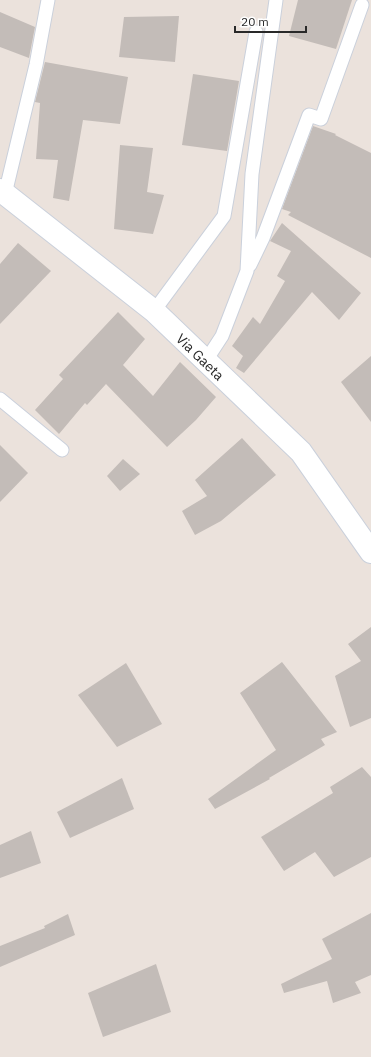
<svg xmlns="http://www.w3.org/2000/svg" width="371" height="1057" font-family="'IBM Plex Sans',sans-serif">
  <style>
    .building { fill: #c3bcb8 }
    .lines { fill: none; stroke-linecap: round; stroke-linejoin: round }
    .lane-casing { stroke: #cad0db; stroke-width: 15 }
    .secondary-casing { stroke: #cad0db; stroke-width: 24 }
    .lane { stroke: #fff; stroke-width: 13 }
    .secondary { stroke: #fff; stroke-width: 22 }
    .labels { text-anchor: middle; stroke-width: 3.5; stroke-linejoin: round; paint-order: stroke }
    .street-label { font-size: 14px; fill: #292929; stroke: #fff }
  </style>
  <rect width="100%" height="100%" fill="#ebe2dc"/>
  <!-- building -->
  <g class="building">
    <path d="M 298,0 L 352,0 L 336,49 L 289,36 Z"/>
    <path d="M 0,12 L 35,27 L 29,58 L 0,47 Z"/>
    <path d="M 179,16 L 175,62 L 119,57 L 124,17 Z"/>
    <path d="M 45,62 L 128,77 L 120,124 L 83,120 L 69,201 L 53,198 L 58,160 L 36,159 L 40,103 L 35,102 Z"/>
    <path d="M 193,74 L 239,81 L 227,151 L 182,145 Z"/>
    <path d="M 313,126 L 336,134 L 335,135 L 371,153 L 371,258 L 288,215 L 291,212 L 282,209 Z"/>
    <path d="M 120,145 L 153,148 L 147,192 L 164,195 L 153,234 L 114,229 Z"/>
    <path d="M 282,223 L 361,293 L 339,320 L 312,292 L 244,373 L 236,368 L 243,356 L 232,346 L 253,317 L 260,324 L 285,281 L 277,276 L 291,251 L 270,241 Z"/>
    <path d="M 18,243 L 51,271 L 0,324 L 0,264 Z"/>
    <path d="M 118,312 L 145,339 L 123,365 L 153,396 L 180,362 L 216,397 L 196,420 L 167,447 L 106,384 L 87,405 L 85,403 L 59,434 L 35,410 L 63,379 L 59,375 Z"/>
    <path d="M 371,356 L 371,422 L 341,382 Z"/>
    <path d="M 242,438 L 276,475 L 221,521 L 195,535 L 182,511 L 207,496 L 195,480 Z"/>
    <path d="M 0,445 L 28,473 L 0,502 Z"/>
    <path d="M 123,459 L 140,474 L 120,491 L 107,476 Z"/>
    <path d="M 371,627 L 371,718 L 350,727 L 335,676 L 361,661 L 348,644 Z"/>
    <path d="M 282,662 L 337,732 L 321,739 L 325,745 L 269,778 L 270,779 L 215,809 L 208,799 L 276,750 L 240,693 Z"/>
    <path d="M 126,663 L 162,724 L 117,747 L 78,695 Z"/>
    <path d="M 362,767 L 371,777 L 371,857 L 334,877 L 315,852 L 284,871 L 261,837 L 333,793 L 330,787 Z"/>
    <path d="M 122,778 L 134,809 L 70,838 L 57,812 Z"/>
    <path d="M 31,831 L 41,863 L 0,878 L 0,845 Z"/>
    <path d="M 371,913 L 371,975 L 355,982 L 361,993 L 333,1003 L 327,981 L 284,993 L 281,984 L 332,959 L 322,939 Z"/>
    <path d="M 68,914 L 75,935 L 0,967 L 0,946 L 45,928 L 44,926 Z"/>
    <path d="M 156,964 L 171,1012 L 103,1037 L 88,993 Z"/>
  </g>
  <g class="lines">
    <!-- lane casing -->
    <g class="lane-casing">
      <g id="lane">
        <path d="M 5,194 L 36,65 L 48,0"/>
        <path d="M 250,265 L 263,238 L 309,115 L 321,119 L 362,5"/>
        <path d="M 154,311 L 224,216 L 256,32"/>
        <path d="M 205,362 L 222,336 L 247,271 L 252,174 L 276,0"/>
        <path d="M 0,399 L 62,450"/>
      </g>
    </g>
    <!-- secondary casing -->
    <g class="secondary-casing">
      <path id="secondary" d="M 0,190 L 154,311 L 301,452 L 371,552"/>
    </g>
    <!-- lane -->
    <use href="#lane" class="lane"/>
    <!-- secondary -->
    <use href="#secondary" class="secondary"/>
  </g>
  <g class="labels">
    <!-- street labels -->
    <g class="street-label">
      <text transform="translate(200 357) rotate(44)" y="5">Via Gaeta</text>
    </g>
  </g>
  <!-- scale -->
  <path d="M235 26v6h71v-6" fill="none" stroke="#292929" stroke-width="2"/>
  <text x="241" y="26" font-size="12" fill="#292929" stroke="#ffffff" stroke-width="3" paint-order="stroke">20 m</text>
</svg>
